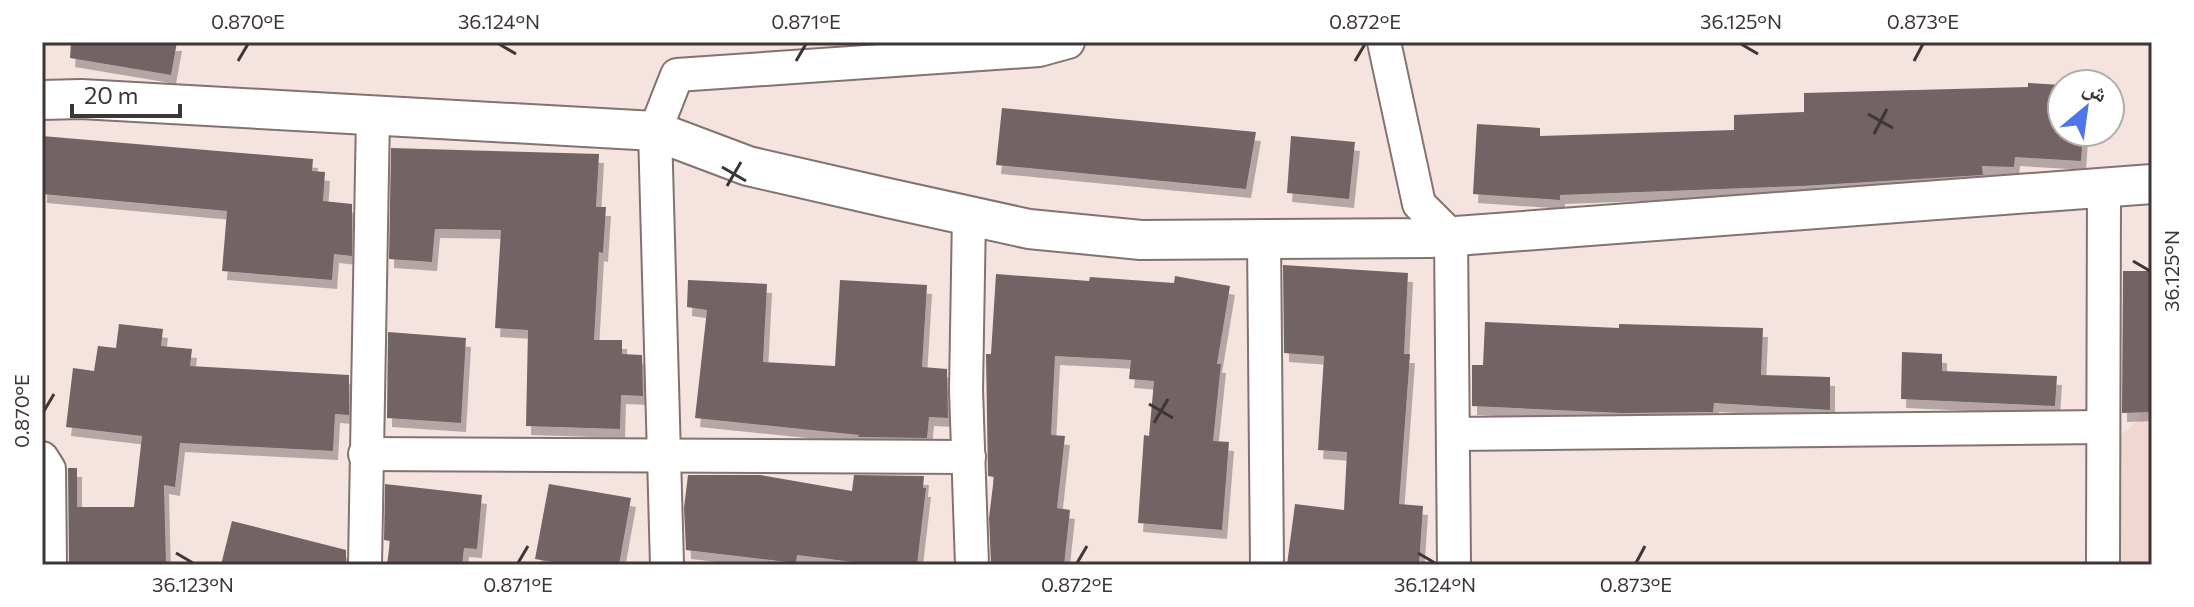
<svg xmlns="http://www.w3.org/2000/svg" width="2194" height="607" font-family="Commissioner,'Noto Naskh Arabic',sans-serif">
  <style>
    .built { fill: #f1d7d1 }
    .building { fill: #726365; filter: url(#shadow) }
    .lines { fill: none; stroke-linecap: round; stroke-linejoin: round }
    .minor-casing { stroke: #827370; stroke-width: 36 }
    .tertiary-casing { stroke: #827370; stroke-width: 42 }
    .minor { stroke: #fff; stroke-width: 32 }
    .tertiary { stroke: #fff; stroke-width: 38 }
    .ticks { fill: none; stroke: #3d3634; stroke-width: 3 }
    .neatline { fill: none; stroke: #3d3634; stroke-width: 3 }
    .ticks-label { font-size: 20px; text-anchor: middle; fill: #3d3634 }
  </style>
  <defs>
    <filter id="shadow"><feDropShadow dx="5" dy="9" stdDeviation="0" flood-color="#0004"/></filter>
  </defs>
  <rect width="100%" height="100%" fill="#f4e3df"/>
  <!-- built -->
  <path class="built" d="M 2152,278 L 2152,565 L 2113,565 L 2112,443 L 2140,419 L 2131,280 Z"/>
  <!-- building -->
  <g class="building">
    <path d="M 71,42 L 177,42 L 171,75 L 70,58 Z"/>
    <path d="M 2028,83 L 2062,85 L 2062,132 L 2083,132 L 2081,161 L 2015,157 L 2014,167 L 1982,166 L 1983,175 L 1802,186 L 1560,195 L 1560,200 L 1473,194 L 1477,124 L 1540,128 L 1540,136 L 1734,130 L 1734,115 L 1804,112 L 1804,93 L 2028,87 Z"/>
    <path d="M 1002,108 L 1256,132 L 1246,189 L 996,165 Z"/>
    <path d="M 42,136 L 313,159 L 312,171 L 325,172 L 323,201 L 352,204 L 352,256 L 334,254 L 332,280 L 222,271 L 227,211 L 42,194 Z"/>
    <path d="M 1291,136 L 1355,142 L 1349,199 L 1287,193 Z"/>
    <path d="M 391,148 L 599,154 L 596,207 L 606,207 L 603,253 L 599,252 L 594,340 L 622,340 L 622,354 L 642,355 L 643,396 L 621,395 L 620,429 L 526,426 L 528,330 L 495,328 L 501,230 L 435,229 L 432,262 L 389,259 Z"/>
    <path d="M 1283,265 L 1408,273 L 1404,354 L 1410,354 L 1399,504 L 1423,506 L 1419,565 L 1287,565 L 1295,504 L 1344,510 L 1347,452 L 1318,450 L 1324,356 L 1284,353 Z"/>
    <path d="M 2123,271 L 2152,271 L 2152,412 L 2122,413 Z"/>
    <path d="M 996,274 L 1089,281 L 1090,277 L 1174,283 L 1175,276 L 1230,286 L 1217,364 L 1221,364 L 1213,441 L 1229,442 L 1222,530 L 1138,523 L 1144,435 L 1149,436 L 1154,381 L 1129,379 L 1131,360 L 1055,356 L 1051,435 L 1065,436 L 1057,508 L 1070,510 L 1064,565 L 991,565 L 989,518 L 994,477 L 988,476 L 986,354 L 991,354 Z"/>
    <path d="M 688,280 L 767,284 L 763,362 L 835,366 L 840,280 L 927,285 L 922,367 L 947,369 L 948,418 L 929,417 L 927,438 L 858,437 L 859,435 L 695,418 L 707,310 L 687,307 Z"/>
    <path d="M 1485,322 L 1619,328 L 1619,324 L 1763,328 L 1761,375 L 1830,377 L 1830,410 L 1714,403 L 1713,412 L 1622,413 L 1472,406 L 1472,365 L 1483,365 Z"/>
    <path d="M 119,324 L 163,329 L 161,346 L 192,349 L 190,366 L 349,375 L 349,415 L 335,414 L 333,451 L 180,443 L 175,487 L 164,485 L 166,565 L 69,565 L 68,468 L 77,468 L 77,507 L 134,507 L 142,436 L 66,427 L 73,368 L 94,371 L 98,346 L 116,348 Z"/>
    <path d="M 388,332 L 466,338 L 461,423 L 387,418 Z"/>
    <path d="M 1902,352 L 1942,354 L 1942,371 L 2057,376 L 2055,406 L 1901,399 Z"/>
    <path d="M 688,475 L 760,475 L 852,491 L 854,475 L 924,476 L 923,488 L 926,488 L 917,565 L 852,565 L 853,562 L 797,555 L 796,563 L 686,550 L 684,508 Z"/>
    <path d="M 385,484 L 482,495 L 477,549 L 464,548 L 462,565 L 387,565 L 390,541 L 384,540 Z"/>
    <path d="M 549,484 L 631,498 L 619,565 L 571,565 L 535,559 Z"/>
    <path d="M 232,521 L 346,550 L 346,565 L 221,565 Z"/>
  </g>
  <g class="lines">
    <!-- minor casing -->
    <g class="minor-casing">
      <g id="minor">
        <path d="M 1384,42 L 1419,204 L 1451,236 L 1454,565"/>
        <path d="M 969,215 L 966,390 L 972,565"/>
        <path d="M 1264,239 L 1267,565"/>
        <path d="M 1453,434 L 2103,427"/>
        <path d="M 365,454 L 969,457"/>
        <path d="M 42,458 L 49,469 L 50,565"/>
        <path d="M 365,565 L 373,115"/>
        <path d="M 667,565 L 655,131 L 677,75 L 1039,50 L 1068,42"/>
        <path d="M 2103,565 L 2104,187"/>
      </g>
    </g>
    <!-- tertiary casing -->
    <g class="tertiary-casing">
      <path id="tertiary" d="M 42,100 L 81,99 L 655,131 L 748,166 L 888,198 L 1029,229 L 1141,240 L 1429,238 L 2152,184"/>
    </g>
    <!-- minor -->
    <use href="#minor" class="minor"/>
    <!-- tertiary -->
    <use href="#tertiary" class="tertiary"/>
  </g>
  <!-- ticks -->
  <path class="ticks" d="M 499,44 L 516,54M 1741,44 L 1758,54M 238,61 L 248,44M 796,61 L 806,44M 1355,61 L 1365,44M 1914,61 L 1923,44M 1868,114 L 1893,128M 1874,134 L 1887,109M 722,167 L 746,181M 727,186 L 741,162M 2133,261 L 2150,271M 1149,404 L 1173,418M 44,411 L 54,394M 1154,423 L 1168,399M 176,553 L 193,563M 1418,553 L 1435,563M 518,563 L 528,546M 1077,563 L 1087,546M 1636,563 L 1645,546"/>
  <!-- border -->
  <rect width="2194" height="607" fill="none" stroke="#ffffff" stroke-width="88"/>
  <!-- north arrow -->
  <g transform="translate(2086 108) rotate(29)"><circle r="38" fill="#ffffff" stroke="#b1afae" stroke-width="2"/>
  <path d="M0-6L14 30L0 20L-14 30Z" fill="#4e76ea"/>
  <text y="-12" font-size="22" font-weight="bold" text-anchor="middle" fill="#3d3634">ش</text>
  </g>
  <!-- scale -->
  <path d="M72 104v12h108v-12" fill="none" stroke="#3d3634" stroke-width="4"/>
  <text x="84" y="104" font-size="24" fill="#3d3634" stroke="#ffffff" stroke-width="6" paint-order="stroke">20 m</text>
  <rect x="44" y="44" width="2106" height="519" class="neatline"/>
  <g class="ticks-label">
    <text x="248" y="29">0.870°E</text>
    <text x="499" y="29">36.124°N</text>
    <text x="806" y="29">0.871°E</text>
    <text x="1365" y="29">0.872°E</text>
    <text x="1741" y="29">36.125°N</text>
    <text x="1923" y="29">0.873°E</text>
    <text transform="translate(2172 271) rotate(-90)" y="7">36.125°N</text>
    <text transform="translate(22 411) rotate(-90)" y="7">0.870°E</text>
    <text x="193" y="592">36.123°N</text>
    <text x="518" y="592">0.871°E</text>
    <text x="1077" y="592">0.872°E</text>
    <text x="1435" y="592">36.124°N</text>
    <text x="1636" y="592">0.873°E</text>
  </g>
</svg>
